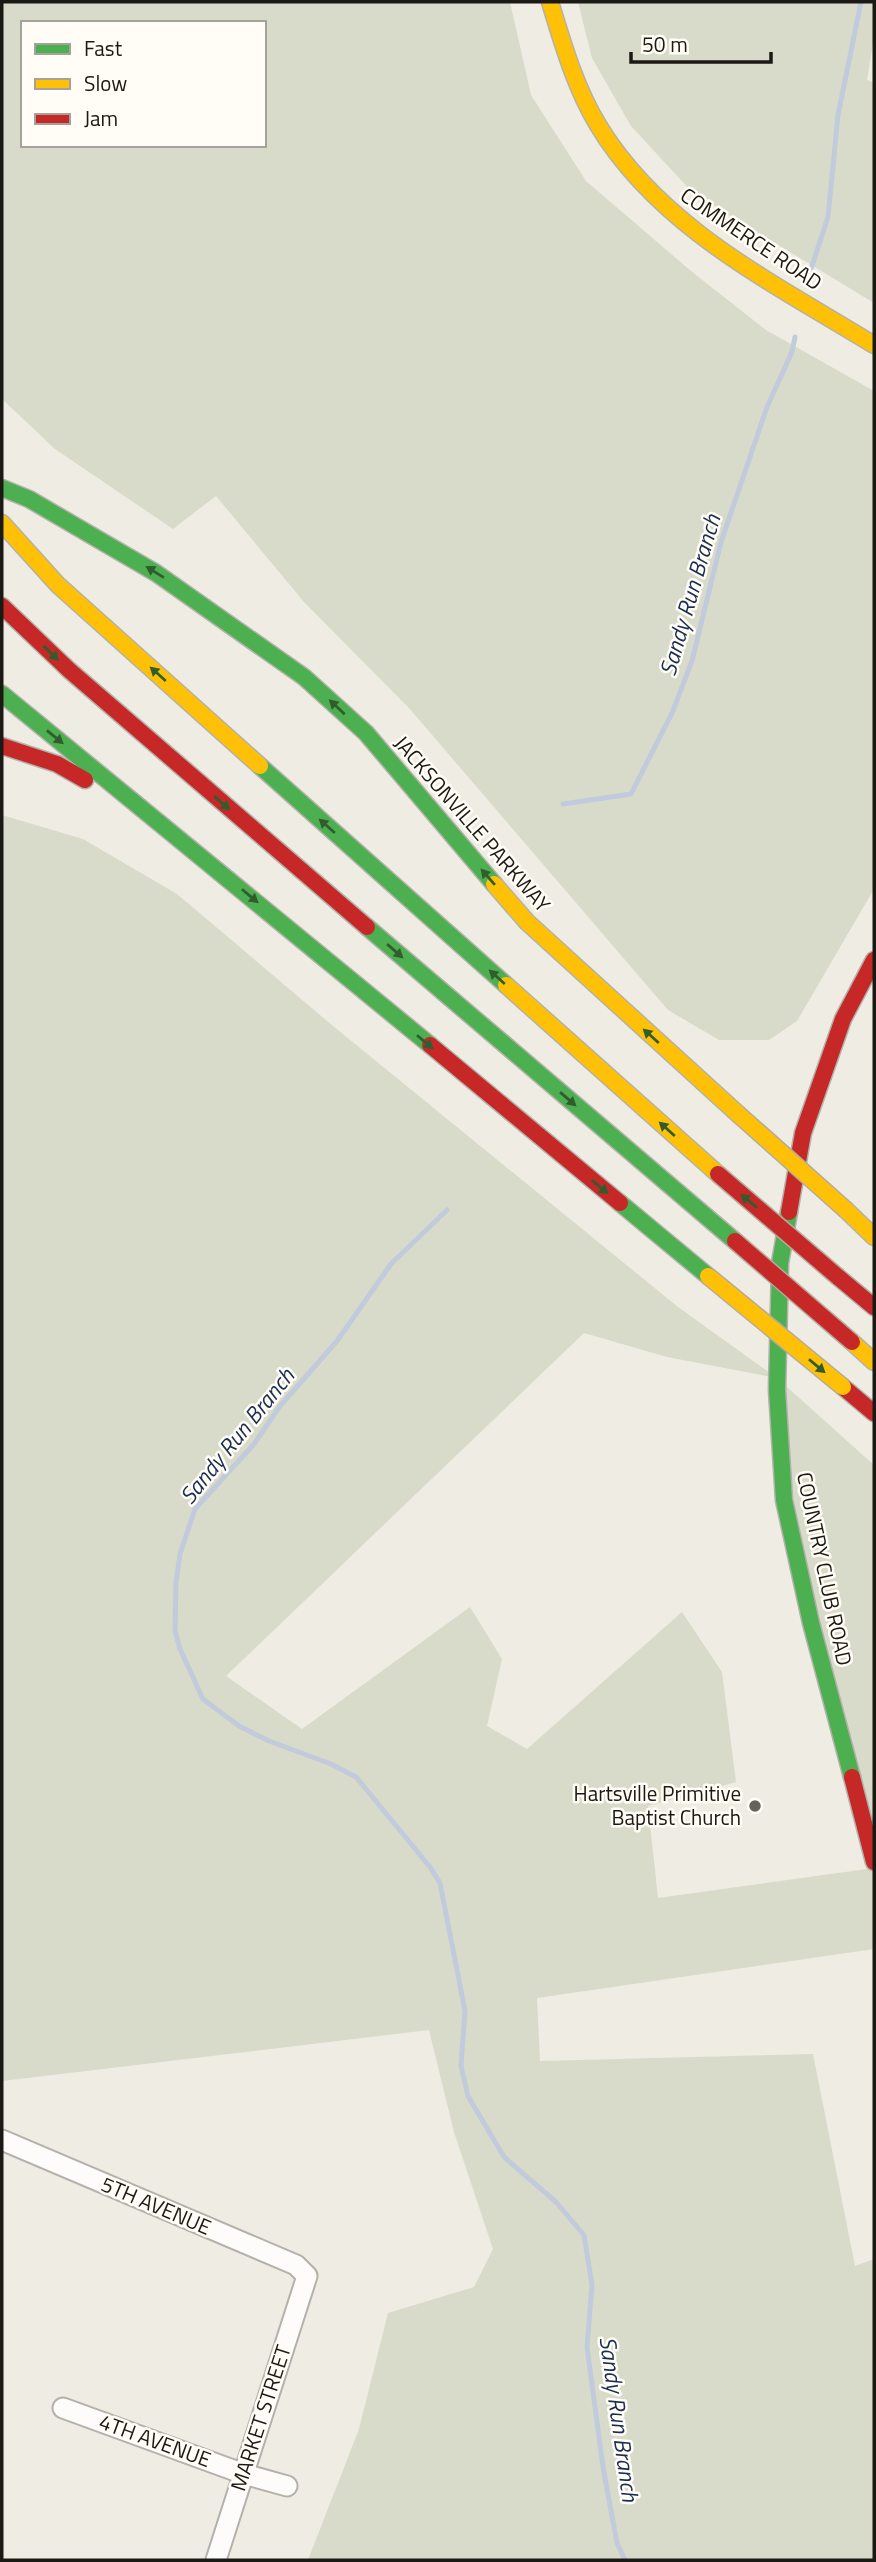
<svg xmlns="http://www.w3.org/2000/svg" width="876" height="2562" font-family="'Titillium Web',sans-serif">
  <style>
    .green { fill: #d8dbc9; fill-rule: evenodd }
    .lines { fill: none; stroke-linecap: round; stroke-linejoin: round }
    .stream { stroke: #c1cbdc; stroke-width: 5 }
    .street-casing { stroke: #b3b1aa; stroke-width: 23 }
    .fast-casing { stroke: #b3b1aa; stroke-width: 19 }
    .slow-casing { stroke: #b3b1aa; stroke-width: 19 }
    .jam-casing { stroke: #b3b1aa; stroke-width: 19 }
    .street { stroke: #fdfcfb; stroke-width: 19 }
    .fast { stroke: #4caf50; stroke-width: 16 }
    .slow { stroke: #ffc107; stroke-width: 16 }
    .jam { stroke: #c62828; stroke-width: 16 }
    .slow-bridge-casing { stroke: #b4aa9e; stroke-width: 19; stroke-linecap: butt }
    .jam-bridge-casing { stroke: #b4aa9e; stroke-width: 19; stroke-linecap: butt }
    .slow-bridge { stroke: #ffc107; stroke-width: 16 }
    .jam-bridge { stroke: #c62828; stroke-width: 16 }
    .oneway { fill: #315c2e }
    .poi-dot { fill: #65635c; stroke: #fffdf6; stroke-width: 2.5 }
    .labels { text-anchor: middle; stroke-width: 5; stroke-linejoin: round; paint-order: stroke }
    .street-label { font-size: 21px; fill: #1b1913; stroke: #fffdf6 }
    .poi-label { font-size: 21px; fill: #1b1913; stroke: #fffdf6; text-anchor: end }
    .water-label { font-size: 23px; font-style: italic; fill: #1a2e54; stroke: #fffdf6 }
  </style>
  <rect width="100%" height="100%" fill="#efece3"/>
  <!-- green -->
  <g class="green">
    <path d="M 2,2 L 510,2 L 531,95 L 586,181 L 691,271 L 766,330 L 874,391 L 874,889 L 797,1021 L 769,1040 L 719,1040 L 668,1010 L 409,708 L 304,602 L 216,496 L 173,529 L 55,449 L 2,399 ZM 23,23 L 264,23 L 264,145 L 23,145 Z"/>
    <path d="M 578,2 L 874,2 L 874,37 L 867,80 L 874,83 L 874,303 L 693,193 L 631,126 L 592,58 Z"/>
    <path d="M 2,815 L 83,839 L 177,894 L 333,1026 L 678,1307 L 777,1378 L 874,1465 L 874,1861 L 811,1623 L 777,1378 L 667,1357 L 584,1333 L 226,1676 L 302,1729 L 470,1607 L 502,1659 L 487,1726 L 527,1749 L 682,1612 L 722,1672 L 736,1782 L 648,1806 L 658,1898 L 874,1868 L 874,1949 L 537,1998 L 540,2061 L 813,2054 L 855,2266 L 874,2259 L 874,2560 L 308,2560 L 359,2429 L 388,2313 L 474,2287 L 493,2249 L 454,2132 L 429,2030 L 2,2081 Z"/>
  </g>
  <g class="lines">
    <!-- stream -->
    <g class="stream">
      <path d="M 811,269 L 828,217 L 838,115 L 861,2"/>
      <path d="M 563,804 L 631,794 L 672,713 L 692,661 L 721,542 L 767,407 L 792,352 L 795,337"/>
      <path d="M 447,1210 L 391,1264 L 337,1341 L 280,1406 L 254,1444 L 195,1509 L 180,1554 L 176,1582 L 175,1631 L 180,1649 L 203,1699 L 239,1726 L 269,1741 L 331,1764 L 356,1777 L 430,1867 L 440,1883 L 465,2011 L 461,2066 L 468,2096 L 504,2157 L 556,2202 L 584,2235 L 592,2285 L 587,2347 L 603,2467 L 617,2543 L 625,2560"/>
    </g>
    <!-- street casing -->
    <g class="street-casing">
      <g id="street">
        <path d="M 2,2140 L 296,2265 L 307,2276 L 216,2560"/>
        <path d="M 63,2408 L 244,2474 L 287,2486"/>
      </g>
    </g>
    <!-- fast casing -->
    <g class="fast-casing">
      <g id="fast">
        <path d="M 2,488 L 29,499 L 156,573 L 304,677 L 366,733 L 494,884"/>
        <path d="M 2,694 L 430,1045"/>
        <path d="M 260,766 L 506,985"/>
        <path d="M 367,927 L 735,1241"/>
        <path d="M 620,1203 L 708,1276"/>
        <path d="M 789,1212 L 780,1263 L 777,1390 L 784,1500 L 811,1623 L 852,1777"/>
      </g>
    </g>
    <!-- slow casing -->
    <g class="slow-casing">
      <g id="slow">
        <path d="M 550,2 C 563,44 575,87 598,125 C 660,228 775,284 874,345"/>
        <path d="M 2,523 L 58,585 L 260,766"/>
        <path d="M 494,884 L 527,922 L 738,1114"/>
        <path d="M 506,985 L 718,1174"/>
        <path d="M 846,1210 L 874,1237"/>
        <path d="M 852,1342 L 874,1362"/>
      </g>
    </g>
    <!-- jam casing -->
    <g class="jam-casing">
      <g id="jam">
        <path d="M 2,606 L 69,670 L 367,927"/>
        <path d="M 2,746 L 57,764 L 85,780"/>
        <path d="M 430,1045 L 620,1203"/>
        <path d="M 789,1212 L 803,1133 L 843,1019 L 874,960"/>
        <path d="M 838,1277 L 874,1307"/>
        <path d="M 843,1387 L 874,1413"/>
        <path d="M 852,1777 L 874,1862"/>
      </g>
    </g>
    <!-- street -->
    <use href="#street" class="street"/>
    <!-- fast -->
    <use href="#fast" class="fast"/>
    <!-- slow -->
    <use href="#slow" class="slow"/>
    <!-- jam -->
    <use href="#jam" class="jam"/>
    <!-- slow-bridge casing -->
    <g class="slow-bridge-casing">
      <g id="slow-bridge">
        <path d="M 738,1114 L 846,1210"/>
        <path d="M 708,1276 L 843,1387"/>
      </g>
    </g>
    <!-- jam-bridge casing -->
    <g class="jam-bridge-casing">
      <g id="jam-bridge">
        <path d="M 718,1174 L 838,1277"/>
        <path d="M 735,1241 L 852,1342"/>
      </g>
    </g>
    <!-- slow-bridge -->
    <use href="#slow-bridge" class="slow-bridge"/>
    <!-- jam-bridge -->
    <use href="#jam-bridge" class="jam-bridge"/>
  </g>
  <!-- one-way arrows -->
  <defs><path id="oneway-solid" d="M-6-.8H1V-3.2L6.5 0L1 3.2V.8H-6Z" transform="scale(1.75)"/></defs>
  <g class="oneway">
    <use href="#oneway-solid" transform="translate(155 572) rotate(-148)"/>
    <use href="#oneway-solid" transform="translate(51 653) rotate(44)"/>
    <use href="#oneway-solid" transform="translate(158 674) rotate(-138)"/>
    <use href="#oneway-solid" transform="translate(337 707) rotate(-137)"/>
    <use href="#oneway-solid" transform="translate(55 737) rotate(39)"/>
    <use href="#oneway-solid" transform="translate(222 803) rotate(41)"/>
    <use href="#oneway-solid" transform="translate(327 826) rotate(-138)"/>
    <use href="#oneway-solid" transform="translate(488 877) rotate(-131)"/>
    <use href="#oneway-solid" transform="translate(250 896) rotate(40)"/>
    <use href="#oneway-solid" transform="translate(395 951) rotate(41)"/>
    <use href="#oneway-solid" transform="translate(497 977) rotate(-138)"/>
    <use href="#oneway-solid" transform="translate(651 1036) rotate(-138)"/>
    <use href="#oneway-solid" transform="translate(425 1042) rotate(40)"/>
    <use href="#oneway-solid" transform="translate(568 1099) rotate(41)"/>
    <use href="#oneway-solid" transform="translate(667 1129) rotate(-138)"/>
    <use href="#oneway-solid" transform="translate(600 1187) rotate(40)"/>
    <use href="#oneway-solid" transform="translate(749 1201) rotate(-140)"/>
    <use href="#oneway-solid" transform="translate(817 1366) rotate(40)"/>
  </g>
  <!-- markers -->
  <circle class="poi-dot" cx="755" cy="1806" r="7"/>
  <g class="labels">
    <!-- street labels -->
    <g class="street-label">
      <text transform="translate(751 239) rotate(34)" y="7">COMMERCE ROAD</text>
      <text transform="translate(472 824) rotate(49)" y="7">JACKSONVILLE PARKWAY</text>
      <text transform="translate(824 1569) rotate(78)" y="7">COUNTRY CLUB ROAD</text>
      <text transform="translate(156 2206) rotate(23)" y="7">5TH AVENUE</text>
      <text transform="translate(261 2418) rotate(-72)" y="7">MARKET STREET</text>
      <text transform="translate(155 2441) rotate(20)" y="7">4TH AVENUE</text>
    </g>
    <!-- poi labels -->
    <g class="poi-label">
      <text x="741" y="1801">Hartsville Primitive<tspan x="741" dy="24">Baptist Church</tspan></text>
    </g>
    <!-- water labels -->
    <g class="water-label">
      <text transform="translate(690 595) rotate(-74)" y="8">Sandy Run Branch</text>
      <text transform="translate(237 1436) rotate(-51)" y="8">Sandy Run Branch</text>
      <text transform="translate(619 2419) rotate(82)" y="8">Sandy Run Branch</text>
    </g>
  </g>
  <!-- border -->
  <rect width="876" height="2562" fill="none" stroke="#1b1913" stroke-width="7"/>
  <!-- legend -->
  <rect x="21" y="21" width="245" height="126" fill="#fffdf6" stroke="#a4a29b" stroke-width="2"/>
  <rect x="35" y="44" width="35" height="10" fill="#4caf50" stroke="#a4a29b" stroke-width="2"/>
  <text x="84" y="56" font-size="21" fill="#1b1913">Fast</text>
  <rect x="35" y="79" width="35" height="10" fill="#ffc107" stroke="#a4a29b" stroke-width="2"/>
  <text x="84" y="91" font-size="21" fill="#1b1913">Slow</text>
  <rect x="35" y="114" width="35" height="10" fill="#c62828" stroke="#a4a29b" stroke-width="2"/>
  <text x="84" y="126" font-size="21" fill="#1b1913">Jam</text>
  <!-- scale -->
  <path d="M631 52v10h140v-10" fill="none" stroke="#1b1913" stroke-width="3.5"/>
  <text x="642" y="52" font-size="21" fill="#1b1913" stroke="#fffdf6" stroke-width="5" paint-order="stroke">50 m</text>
</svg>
